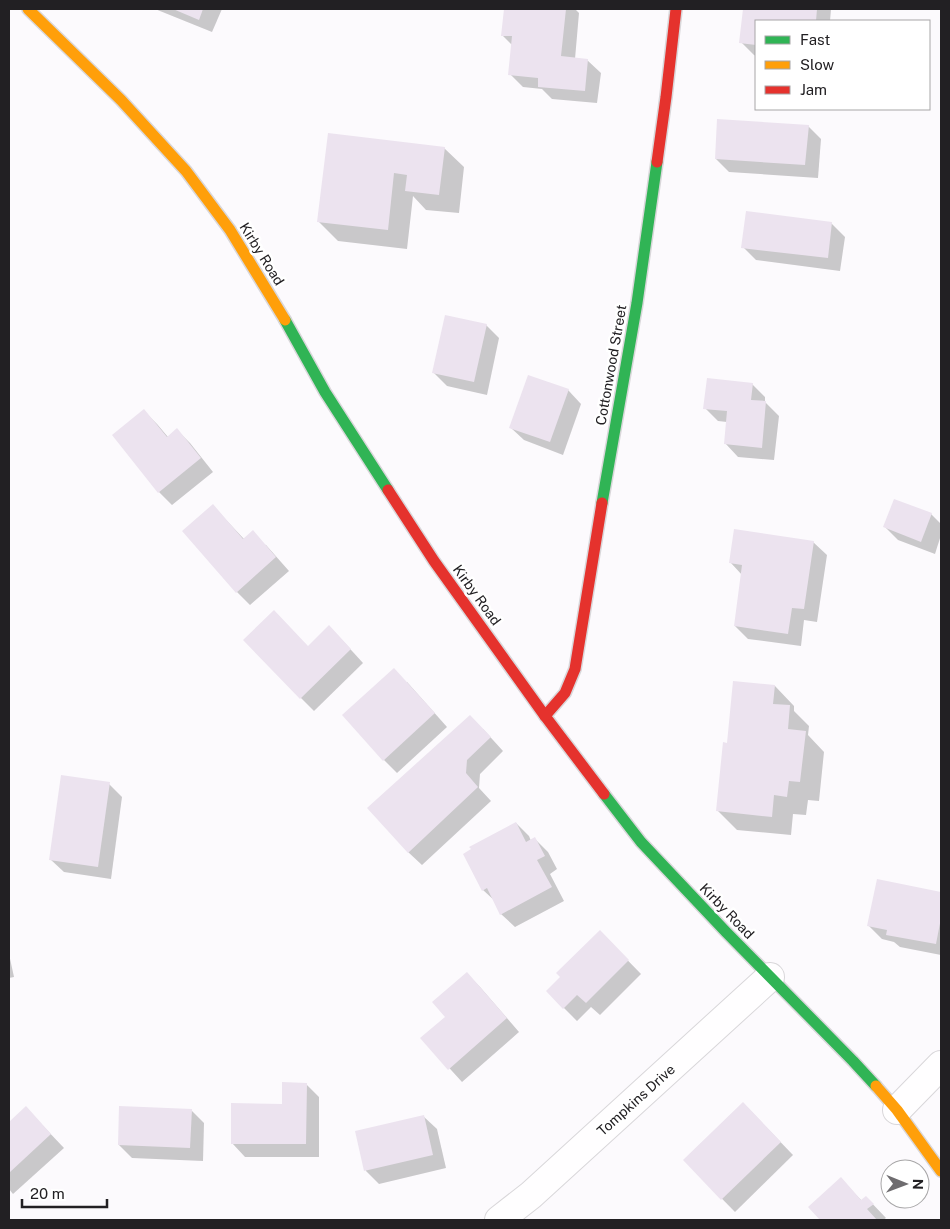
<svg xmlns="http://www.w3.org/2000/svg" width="950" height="1229" font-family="'Public Sans',sans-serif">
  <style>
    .shadow { fill: #0003 }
    .building { fill: #ece3ef }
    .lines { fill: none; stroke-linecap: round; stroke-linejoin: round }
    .street-casing { stroke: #d9d7da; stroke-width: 30 }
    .fast-casing { stroke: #d9d7da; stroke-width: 14 }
    .slow-casing { stroke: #d9d7da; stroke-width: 14 }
    .jam-casing { stroke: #d9d7da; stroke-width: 14 }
    .street { stroke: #fffeff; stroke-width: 28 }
    .fast { stroke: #30b455; stroke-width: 11 }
    .slow { stroke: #ff9f0a; stroke-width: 11 }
    .jam { stroke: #e5322d; stroke-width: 11 }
    .labels { text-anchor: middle; stroke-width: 5; stroke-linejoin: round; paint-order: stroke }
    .street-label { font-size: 14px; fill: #222023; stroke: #fff }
  </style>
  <rect width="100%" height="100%" fill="#fcfafd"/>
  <!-- shadow -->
  <g class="shadow">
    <path d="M 155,9 L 222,9 L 212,32 Z"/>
    <path d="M 505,9 L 575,9 L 579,13 L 575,59 L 587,60 L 601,73 L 597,103 L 552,99 L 542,89 L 523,87 L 510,74 L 512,45 L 502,35 Z"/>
    <path d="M 748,9 L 831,9 L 830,21 L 756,21 L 756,56 L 754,55 L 741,42 Z"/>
    <path d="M 808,126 L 821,139 L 818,178 L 729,172 L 716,159 Z"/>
    <path d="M 329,134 L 444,148 L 464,167 L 459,213 L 426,210 L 413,196 L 407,249 L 338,241 L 319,222 Z"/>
    <path d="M 831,223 L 845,237 L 840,271 L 756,260 L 743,247 Z"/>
    <path d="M 486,325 L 499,338 L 487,395 L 447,386 L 433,372 Z"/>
    <path d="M 752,384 L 765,397 L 765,402 L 779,416 L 774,460 L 738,457 L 725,443 L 727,422 L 718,421 L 705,408 Z"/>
    <path d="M 568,390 L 581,404 L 563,455 L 524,440 L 510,427 Z"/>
    <path d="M 144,411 L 157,424 L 168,437 L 177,430 L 190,443 L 213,472 L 172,505 L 159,492 L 114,436 Z"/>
    <path d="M 213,506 L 244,539 L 266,545 L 289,571 L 250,605 L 237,592 L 184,531 Z"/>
    <path d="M 931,514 L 941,524 L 941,535 L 935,554 L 898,540 L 885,527 Z"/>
    <path d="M 813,542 L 827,555 L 817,622 L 804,620 L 801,646 L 748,639 L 735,626 L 742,575 L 731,563 Z"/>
    <path d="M 342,640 L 363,663 L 314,711 L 301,698 L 308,647 Z"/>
    <path d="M 407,682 L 447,727 L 397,773 L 384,760 Z"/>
    <path d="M 734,682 L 775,686 L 794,706 L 794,711 L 809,726 L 808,735 L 824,752 L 819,801 L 808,800 L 806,815 L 793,814 L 791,835 L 737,830 L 717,810 L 728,744 Z"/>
    <path d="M 483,729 L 503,751 L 480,774 L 479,788 L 491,801 L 422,865 L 408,852 Z"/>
    <path d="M 109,784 L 122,797 L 111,879 L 64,872 L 50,859 Z"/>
    <path d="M 516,823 L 529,836 L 531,841 L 535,839 L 548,852 L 557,869 L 550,874 L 564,901 L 515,927 L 501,914 L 496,902 L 483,890 Z"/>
    <path d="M 878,881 L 941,893 L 941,955 L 900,947 L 894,942 L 882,939 L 869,926 Z"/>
    <path d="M 600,932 L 641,974 L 600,1015 L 591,1007 L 577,1021 L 547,991 L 561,977 Z"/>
    <path d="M 9,954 L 14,977 L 9,978 Z"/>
    <path d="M 467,974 L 480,987 L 519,1032 L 462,1082 L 422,1038 L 446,1017 Z"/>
    <path d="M 306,1084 L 319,1097 L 319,1157 L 245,1157 L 232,1143 L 283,1105 Z"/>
    <path d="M 743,1103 L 793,1155 L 735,1212 L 684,1160 Z"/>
    <path d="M 26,1108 L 64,1148 L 13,1194 L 9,1189 L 9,1124 Z"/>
    <path d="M 191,1110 L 204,1123 L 203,1161 L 132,1158 L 119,1145 Z"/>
    <path d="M 423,1116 L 437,1129 L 446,1168 L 379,1184 L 366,1171 L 356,1132 Z"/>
    <path d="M 841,1179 L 862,1201 L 866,1197 L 886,1218 L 883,1220 L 822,1220 L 810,1207 Z"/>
  </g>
  <!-- building -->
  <g class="building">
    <path d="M 173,9 L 203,9 L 199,20 Z"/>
    <path d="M 504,9 L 566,9 L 561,56 L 588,59 L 585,91 L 538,87 L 538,78 L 508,75 L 512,36 L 501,36 Z"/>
    <path d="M 743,9 L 817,9 L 816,21 L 756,21 L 756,45 L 739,43 Z"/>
    <path d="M 717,119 L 809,125 L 805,165 L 715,159 Z"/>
    <path d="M 328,133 L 445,147 L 439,195 L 405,191 L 407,175 L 394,173 L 388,230 L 317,222 Z"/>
    <path d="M 746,211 L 832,222 L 828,258 L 741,248 Z"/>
    <path d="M 445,315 L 487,324 L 474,382 L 432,373 Z"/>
    <path d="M 528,375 L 569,389 L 550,442 L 509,428 Z"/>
    <path d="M 707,378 L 753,383 L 751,400 L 766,401 L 762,448 L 724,444 L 727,411 L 703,409 Z"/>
    <path d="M 144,409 L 167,437 L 177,428 L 201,458 L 158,493 L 112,435 Z"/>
    <path d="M 894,499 L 932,513 L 921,542 L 883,527 Z"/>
    <path d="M 213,504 L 243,539 L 253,530 L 276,557 L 236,593 L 182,531 Z"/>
    <path d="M 734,529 L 814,541 L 804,609 L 792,608 L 788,634 L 734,626 L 742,565 L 729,563 Z"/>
    <path d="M 274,610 L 308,646 L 329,625 L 351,649 L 300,699 L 243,640 Z"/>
    <path d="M 394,668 L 435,713 L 383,761 L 342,715 Z"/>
    <path d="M 733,681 L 775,685 L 773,704 L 790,705 L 788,729 L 806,731 L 800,782 L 789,781 L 787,797 L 774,795 L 772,817 L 716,811 L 723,742 L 727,743 Z"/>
    <path d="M 470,715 L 491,737 L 467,760 L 466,773 L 478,787 L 408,853 L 367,808 Z"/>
    <path d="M 61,775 L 110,782 L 98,867 L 49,860 Z"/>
    <path d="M 516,822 L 526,842 L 535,837 L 545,856 L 537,860 L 552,887 L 500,915 L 487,888 L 482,891 L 463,854 L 471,849 L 469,847 Z"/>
    <path d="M 877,879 L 941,892 L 941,918 L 936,944 L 886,935 L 887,930 L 867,926 Z"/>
    <path d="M 600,930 L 629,960 L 586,1003 L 577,995 L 563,1009 L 546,991 L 560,977 L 556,973 Z"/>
    <path d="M 467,972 L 507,1018 L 448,1070 L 420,1038 L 445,1017 L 432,1002 Z"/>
    <path d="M 282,1082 L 307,1083 L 306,1144 L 231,1144 L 231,1103 L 282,1104 Z"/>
    <path d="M 743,1102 L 781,1142 L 721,1200 L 683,1160 Z"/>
    <path d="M 26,1106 L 51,1134 L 9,1173 L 9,1122 Z"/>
    <path d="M 119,1106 L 192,1109 L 190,1148 L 118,1145 Z"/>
    <path d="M 424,1115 L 433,1155 L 364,1171 L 355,1131 Z"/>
    <path d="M 841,1177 L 861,1200 L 866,1196 L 874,1204 L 867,1209 L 877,1220 L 820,1220 L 808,1207 Z"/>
  </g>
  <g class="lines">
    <!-- street casing -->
    <g class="street-casing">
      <g id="street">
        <path d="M 897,1110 L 941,1065"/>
        <path d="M 499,1220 L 531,1195 L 770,977"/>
      </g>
    </g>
    <!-- fast casing -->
    <g class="fast-casing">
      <g id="fast">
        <path d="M 285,320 L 325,392 L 388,490"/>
        <path d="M 602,503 L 637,303 L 657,162"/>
        <path d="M 604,794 L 641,842 L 726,932 L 853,1061 L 876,1086"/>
      </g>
    </g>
    <!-- slow casing -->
    <g class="slow-casing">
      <g id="slow">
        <path d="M 28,9 L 121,100 L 186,171 L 230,230 L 285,320"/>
        <path d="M 876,1086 L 897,1110 L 941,1171"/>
      </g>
    </g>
    <!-- jam casing -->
    <g class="jam-casing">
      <g id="jam">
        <path d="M 657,162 L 666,97 L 676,9"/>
        <path d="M 388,490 L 434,561 L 545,716 L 604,794"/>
        <path d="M 545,716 L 565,693 L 575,669 L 602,503"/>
      </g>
    </g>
    <!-- street -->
    <use href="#street" class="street"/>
    <!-- fast -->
    <use href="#fast" class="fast"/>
    <!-- slow -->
    <use href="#slow" class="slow"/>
    <!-- jam -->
    <use href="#jam" class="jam"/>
  </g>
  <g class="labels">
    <!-- street labels -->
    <g class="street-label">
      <text transform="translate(262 254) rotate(58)" y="5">Kirby Road</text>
      <text transform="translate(611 365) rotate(-80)" y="5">Cottonwood Street</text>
      <text transform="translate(477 595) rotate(54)" y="5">Kirby Road</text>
      <text transform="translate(727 911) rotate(46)" y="5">Kirby Road</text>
      <text transform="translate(636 1100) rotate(-42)" y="5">Tompkins Drive</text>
    </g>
  </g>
  <!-- border -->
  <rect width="950" height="1229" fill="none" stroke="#222023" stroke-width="20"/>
  <!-- legend -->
  <rect x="755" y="20" width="175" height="90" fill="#ffffff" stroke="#a7a6a7"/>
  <rect x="765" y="36" width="25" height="8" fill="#30b455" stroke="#a7a6a7"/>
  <text x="800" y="45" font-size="15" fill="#222023">Fast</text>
  <rect x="765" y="61" width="25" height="8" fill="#ff9f0a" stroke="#a7a6a7"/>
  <text x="800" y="70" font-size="15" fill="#222023">Slow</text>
  <rect x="765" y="86" width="25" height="8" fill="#e5322d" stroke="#a7a6a7"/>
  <text x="800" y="95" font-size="15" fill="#222023">Jam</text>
  <!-- north arrow -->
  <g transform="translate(905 1184) rotate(91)"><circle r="24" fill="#ffffff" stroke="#a7a6a7"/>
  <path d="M0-4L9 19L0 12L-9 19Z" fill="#6e6c6f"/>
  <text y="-8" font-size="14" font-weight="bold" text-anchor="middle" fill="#222023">N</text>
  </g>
  <!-- scale -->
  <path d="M22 1199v8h85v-8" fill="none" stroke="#222023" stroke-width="2.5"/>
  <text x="30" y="1199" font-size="15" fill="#222023" stroke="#ffffff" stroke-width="4" paint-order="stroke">20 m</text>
</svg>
